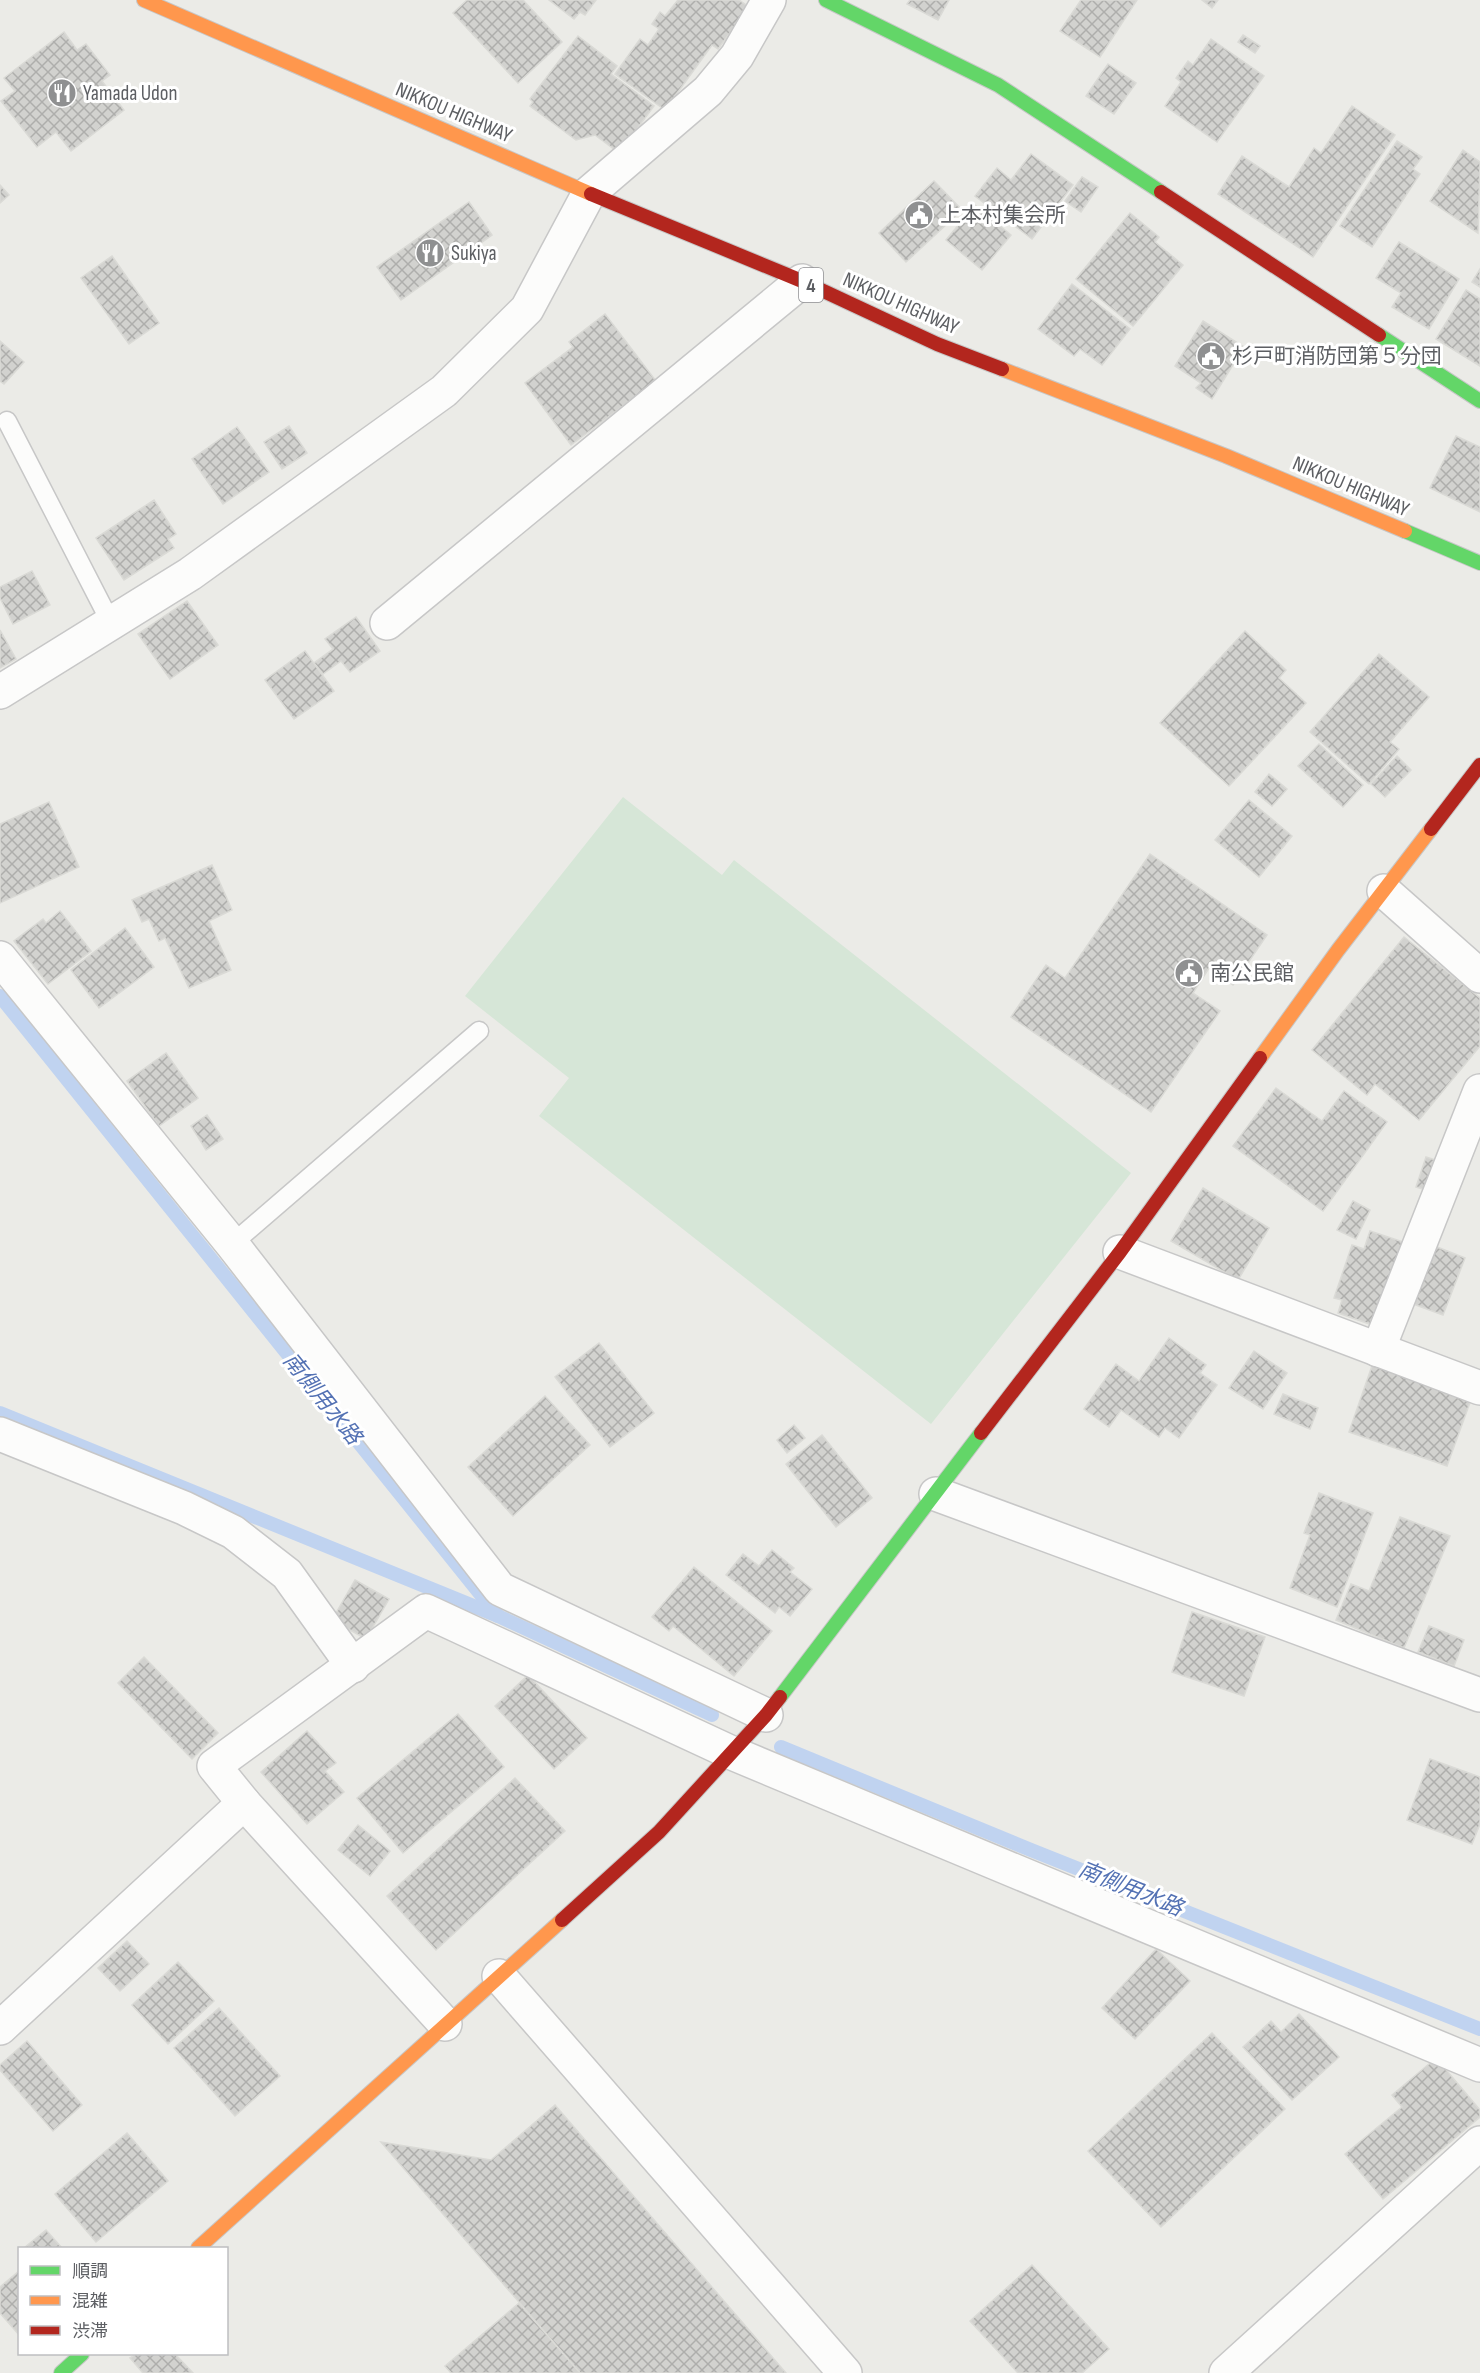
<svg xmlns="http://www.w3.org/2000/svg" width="1480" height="2373" font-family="'Sofia Sans Condensed','Noto Sans JP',sans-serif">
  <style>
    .pitch { fill: #d6e6d7 }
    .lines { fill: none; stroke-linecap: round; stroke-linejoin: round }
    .stream { stroke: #c0d3f0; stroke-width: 14 }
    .building { fill: url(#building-cross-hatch); stroke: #dadad6; stroke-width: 1.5 }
    .lane-casing { stroke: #c7c7c7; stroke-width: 21 }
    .street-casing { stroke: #c7c7c7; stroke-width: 36 }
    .fast-casing { stroke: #c7c7c7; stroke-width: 16 }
    .slow-casing { stroke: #c7c7c7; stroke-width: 16 }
    .jam-casing { stroke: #c7c7c7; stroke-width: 16 }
    .lane { stroke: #fcfcfb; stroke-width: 18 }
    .street { stroke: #fcfcfb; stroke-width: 33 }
    .fast { stroke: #63d668; stroke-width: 14 }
    .slow { stroke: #ff974d; stroke-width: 14 }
    .jam { stroke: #b3261e; stroke-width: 14 }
    .labels { text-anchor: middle; stroke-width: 6; stroke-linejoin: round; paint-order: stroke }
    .shield { fill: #fff; stroke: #8e8f92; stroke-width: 1.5 }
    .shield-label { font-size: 20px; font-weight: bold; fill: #5d5f63 }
    .poi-label { font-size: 21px; fill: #5d5f63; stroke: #fff; text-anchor: start }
    .street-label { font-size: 21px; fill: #5d5f63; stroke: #fff }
    .water-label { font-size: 22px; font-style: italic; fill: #5472b4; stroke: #fff }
  </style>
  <defs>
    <pattern id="building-cross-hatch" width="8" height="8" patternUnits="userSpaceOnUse" patternTransform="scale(1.5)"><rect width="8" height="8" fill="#d2d2cf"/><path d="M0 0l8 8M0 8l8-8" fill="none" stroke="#aeaeac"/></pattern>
  </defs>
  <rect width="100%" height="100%" fill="#ebebe7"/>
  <!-- pitch -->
  <path class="pitch" d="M 623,797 L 722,875 L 734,860 L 1131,1173 L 931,1424 L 539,1116 L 569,1078 L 465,996 Z"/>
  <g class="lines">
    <!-- stream -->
    <g class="stream">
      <path d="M 0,996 L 498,1616"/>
      <path d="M 0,1413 L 498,1616 L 712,1715"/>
      <path d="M 781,1747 L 1031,1850 L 1480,2029"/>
    </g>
  </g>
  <!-- building -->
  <g class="building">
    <path d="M 467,0 L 523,0 L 562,42 L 518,83 L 453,13 Z"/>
    <path d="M 549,0 L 596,0 L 585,15 L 580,12 L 574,19 Z"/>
    <path d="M 678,0 L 739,0 L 749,7 L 718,49 L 712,45 L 665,110 L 615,74 L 640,39 L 648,45 L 659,29 L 652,24 L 660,12 L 665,16 Z"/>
    <path d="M 910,0 L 949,0 L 938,20 L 907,4 Z"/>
    <path d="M 1081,0 L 1137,0 L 1100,57 L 1060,31 Z"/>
    <path d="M 1202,0 L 1218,0 L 1212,8 Z"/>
    <path d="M 64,32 L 77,50 L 86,44 L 110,75 L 102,81 L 124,110 L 71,151 L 56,132 L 37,147 L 1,101 L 15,91 L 4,78 Z"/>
    <path d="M 1243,35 L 1260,46 L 1255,53 L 1238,42 Z"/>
    <path d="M 578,36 L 617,66 L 611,74 L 654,106 L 619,153 L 595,135 L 576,140 L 530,106 L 533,102 L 530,99 Z"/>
    <path d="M 1211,39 L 1264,76 L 1217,142 L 1165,106 L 1181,82 L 1176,78 L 1188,61 L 1193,65 Z"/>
    <path d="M 1108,64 L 1136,83 L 1114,114 L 1086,96 Z"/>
    <path d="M 1352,106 L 1395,135 L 1313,257 L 1218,194 L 1242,156 L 1289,187 L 1314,148 L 1321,153 Z"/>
    <path d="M 1397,141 L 1422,157 L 1413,169 L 1420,174 L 1372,247 L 1340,226 Z"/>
    <path d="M 1463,150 L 1480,162 L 1478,233 L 1430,201 Z"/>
    <path d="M 1031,154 L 1073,185 L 1032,239 L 975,196 L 997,168 L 1011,180 Z"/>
    <path d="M 1082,177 L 1098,187 L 1081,212 L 1065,201 Z"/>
    <path d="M 934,181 L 962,210 L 906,262 L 879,233 Z"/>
    <path d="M 0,185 L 9,195 L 0,203 Z"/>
    <path d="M 469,202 L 492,235 L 401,300 L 377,267 Z"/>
    <path d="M 975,205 L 1011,235 L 982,270 L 946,240 Z"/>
    <path d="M 1130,213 L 1159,237 L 1155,242 L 1183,265 L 1133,326 L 1076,279 Z"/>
    <path d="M 1399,242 L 1459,279 L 1429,329 L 1392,307 L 1401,293 L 1376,278 Z"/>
    <path d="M 112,256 L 159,323 L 129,344 L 81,278 Z"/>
    <path d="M 1480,269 L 1480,287 L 1472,282 Z"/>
    <path d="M 1072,284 L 1130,329 L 1102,365 L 1080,349 L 1074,356 L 1038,329 Z"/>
    <path d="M 1466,290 L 1480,299 L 1480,366 L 1436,339 Z"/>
    <path d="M 605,314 L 656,381 L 571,445 L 525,383 L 573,347 L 569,342 Z"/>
    <path d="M 1203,321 L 1244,347 L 1212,399 L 1196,388 L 1201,383 L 1175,366 Z"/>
    <path d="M 0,341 L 24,362 L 4,384 L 0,381 Z"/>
    <path d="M 289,426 L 307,453 L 282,469 L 264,442 Z"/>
    <path d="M 237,427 L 269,472 L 223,504 L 192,459 Z"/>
    <path d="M 1456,436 L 1480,447 L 1480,512 L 1430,488 Z"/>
    <path d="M 154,500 L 176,534 L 168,539 L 174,548 L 124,580 L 96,538 Z"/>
    <path d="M 32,571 L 50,605 L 13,624 L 0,598 L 0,587 Z"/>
    <path d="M 187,601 L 218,645 L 170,679 L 138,634 Z"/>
    <path d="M 356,617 L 380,651 L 350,672 L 341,661 L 323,674 L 314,663 L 333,649 L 325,639 Z"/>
    <path d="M 0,630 L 16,659 L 0,668 Z"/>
    <path d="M 1245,631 L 1286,670 L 1279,678 L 1306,703 L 1229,786 L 1160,723 Z"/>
    <path d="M 305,651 L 334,691 L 294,719 L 265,680 Z"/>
    <path d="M 1379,654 L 1429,697 L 1390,742 L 1399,749 L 1369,784 L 1310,732 Z"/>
    <path d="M 1319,744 L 1363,785 L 1343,807 L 1298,766 Z"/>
    <path d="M 1397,756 L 1411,770 L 1385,797 L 1371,784 Z"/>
    <path d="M 1269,774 L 1287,789 L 1272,806 L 1255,792 Z"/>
    <path d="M 1249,800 L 1292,836 L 1259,877 L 1215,840 Z"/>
    <path d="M 49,802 L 79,867 L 0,903 L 0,824 Z"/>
    <path d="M 1150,854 L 1267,935 L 1233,985 L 1209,968 L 1193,993 L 1220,1011 L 1151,1112 L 1011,1017 L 1046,965 L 1065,978 Z"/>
    <path d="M 212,865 L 232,910 L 209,921 L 231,970 L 189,988 L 165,938 L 159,941 L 149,919 L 142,922 L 132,900 Z"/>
    <path d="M 60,911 L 91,951 L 48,984 L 14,941 L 43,919 L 46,923 Z"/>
    <path d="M 125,928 L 154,967 L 99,1008 L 71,970 Z"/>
    <path d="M 1404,937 L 1480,998 L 1480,1046 L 1419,1120 L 1375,1084 L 1367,1095 L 1312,1050 Z"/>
    <path d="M 166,1053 L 198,1098 L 159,1126 L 127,1081 Z"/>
    <path d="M 1276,1088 L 1322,1121 L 1344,1091 L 1387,1122 L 1323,1211 L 1233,1146 Z"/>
    <path d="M 207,1115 L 223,1139 L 206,1150 L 191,1126 Z"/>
    <path d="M 1426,1157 L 1442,1162 L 1433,1192 L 1416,1187 Z"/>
    <path d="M 1203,1188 L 1269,1228 L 1238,1280 L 1171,1241 Z"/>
    <path d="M 1353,1201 L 1370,1210 L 1356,1239 L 1337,1230 Z"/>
    <path d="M 1370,1231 L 1406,1243 L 1378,1327 L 1338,1313 L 1342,1300 L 1334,1298 L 1352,1245 L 1364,1249 Z"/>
    <path d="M 1427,1243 L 1465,1258 L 1443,1315 L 1405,1301 Z"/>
    <path d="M 1169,1338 L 1206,1365 L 1200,1373 L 1217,1385 L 1179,1438 L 1165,1428 L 1159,1437 L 1121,1410 L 1109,1427 L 1084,1409 L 1116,1364 L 1139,1381 Z"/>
    <path d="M 599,1343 L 654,1413 L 610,1447 L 555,1377 Z"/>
    <path d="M 1254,1351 L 1287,1373 L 1263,1409 L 1229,1388 Z"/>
    <path d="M 1373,1363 L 1472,1397 L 1447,1466 L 1349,1432 Z"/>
    <path d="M 1283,1394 L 1318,1408 L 1310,1429 L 1274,1414 Z"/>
    <path d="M 545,1396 L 590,1445 L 513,1516 L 468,1467 Z"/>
    <path d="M 794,1425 L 805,1438 L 787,1453 L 777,1440 Z"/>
    <path d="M 822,1435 L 872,1498 L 836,1527 L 786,1464 Z"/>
    <path d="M 1319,1493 L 1373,1513 L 1337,1607 L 1290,1588 L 1310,1535 L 1304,1533 Z"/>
    <path d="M 1400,1517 L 1450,1536 L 1404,1648 L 1336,1620 L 1351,1584 L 1369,1591 Z"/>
    <path d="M 772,1550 L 794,1568 L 790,1572 L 812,1589 L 790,1616 L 779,1607 L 775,1613 L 726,1575 L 743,1554 L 759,1566 Z"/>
    <path d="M 694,1567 L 772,1631 L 734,1676 L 673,1626 L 669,1631 L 652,1617 Z"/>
    <path d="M 355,1580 L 389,1599 L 366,1639 L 332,1620 Z"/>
    <path d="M 1192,1612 L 1265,1637 L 1244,1696 L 1172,1672 Z"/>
    <path d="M 1429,1626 L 1464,1640 L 1454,1666 L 1418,1652 Z"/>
    <path d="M 144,1657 L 218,1733 L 192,1759 L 118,1683 Z"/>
    <path d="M 528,1675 L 587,1738 L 554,1769 L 495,1706 Z"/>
    <path d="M 458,1714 L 504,1767 L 403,1853 L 357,1798 Z"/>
    <path d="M 307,1731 L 336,1763 L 325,1771 L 344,1792 L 307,1824 L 261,1772 Z"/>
    <path d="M 1430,1759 L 1480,1777 L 1480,1824 L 1472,1844 L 1407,1820 Z"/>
    <path d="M 515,1778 L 565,1831 L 436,1950 L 387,1896 Z"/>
    <path d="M 358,1825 L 390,1851 L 370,1876 L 338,1850 Z"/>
    <path d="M 127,1941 L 149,1964 L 120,1991 L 98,1968 Z"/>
    <path d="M 1156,1949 L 1190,1981 L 1135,2039 L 1102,2008 Z"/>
    <path d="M 178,1962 L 214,2001 L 168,2044 L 132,2005 Z"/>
    <path d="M 219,2008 L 280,2076 L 235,2116 L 174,2048 Z"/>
    <path d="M 1299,2014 L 1339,2057 L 1292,2100 L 1243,2047 L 1271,2021 L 1281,2032 Z"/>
    <path d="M 1212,2033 L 1285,2109 L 1161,2227 L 1088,2151 Z"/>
    <path d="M 27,2041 L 82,2105 L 53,2131 L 0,2070 L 0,2065 Z"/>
    <path d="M 1436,2058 L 1480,2110 L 1480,2117 L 1383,2199 L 1345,2154 L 1402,2107 L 1392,2095 Z"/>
    <path d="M 555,2105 L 786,2373 L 580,2373 L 381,2142 L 491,2160 Z"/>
    <path d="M 127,2133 L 168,2181 L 96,2242 L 55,2194 Z"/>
    <path d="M 46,2230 L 62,2248 L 24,2248 Z"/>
    <path d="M 1032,2265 L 1109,2349 L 1082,2373 L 1018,2373 L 970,2321 Z"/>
    <path d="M 20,2270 L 20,2336 L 0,2313 L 0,2287 Z"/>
    <path d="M 519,2303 L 580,2373 L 451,2373 L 445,2366 Z"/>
    <path d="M 136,2354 L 175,2354 L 193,2373 L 143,2373 L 130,2358 Z"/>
  </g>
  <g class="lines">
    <!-- lane casing -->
    <g class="lane-casing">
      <g id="lane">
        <path d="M 7,421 L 111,623"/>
        <path d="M 232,1244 L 479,1031"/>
      </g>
    </g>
    <!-- street casing -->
    <g class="street-casing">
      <g id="street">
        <path d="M 387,623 L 802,281"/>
        <path d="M 0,692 L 190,574 L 444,391 L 527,309 L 589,193 L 708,91 L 737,56 L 769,0"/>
        <path d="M 1384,891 L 1480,976"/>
        <path d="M 0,958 L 232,1244 L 500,1589 L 766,1715"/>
        <path d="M 1120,1252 L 1480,1388"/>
        <path d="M 1378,1350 L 1480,1091"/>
        <path d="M 0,1434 L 184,1508 L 233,1532 L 287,1574 L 353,1666"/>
        <path d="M 936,1494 L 1480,1695"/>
        <path d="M 244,1803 L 214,1766 L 426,1611 L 732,1753 L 1480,2065"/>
        <path d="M 499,1976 L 845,2373"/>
        <path d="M 0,2028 L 244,1803 L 445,2024"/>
        <path d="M 1226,2373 L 1480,2143"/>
      </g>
    </g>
    <!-- fast casing -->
    <g class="fast-casing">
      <g id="fast">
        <path d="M 826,0 L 998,85 L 1161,192"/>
        <path d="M 1379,335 L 1480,401"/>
        <path d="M 1405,531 L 1480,563"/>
        <path d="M 780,1697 L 981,1433"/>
        <path d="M 61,2373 L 82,2354"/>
      </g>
    </g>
    <!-- slow casing -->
    <g class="slow-casing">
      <g id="slow">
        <path d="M 144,0 L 591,194"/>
        <path d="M 1002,369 L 1226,456 L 1405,531"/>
        <path d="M 1260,1058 L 1338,950 L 1431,829"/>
        <path d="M 198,2248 L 562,1920"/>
      </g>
    </g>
    <!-- jam casing -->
    <g class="jam-casing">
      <g id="jam">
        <path d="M 1161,192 L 1379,335"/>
        <path d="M 591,194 L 802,281 L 937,344 L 1002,369"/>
        <path d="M 1431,829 L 1480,765"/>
        <path d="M 981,1433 L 1120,1252 L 1260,1058"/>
        <path d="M 562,1920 L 659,1832 L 766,1715 L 780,1697"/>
      </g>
    </g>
    <!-- lane -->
    <use href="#lane" class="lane"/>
    <!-- street -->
    <use href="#street" class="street"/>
    <!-- fast -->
    <use href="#fast" class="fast"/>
    <!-- slow -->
    <use href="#slow" class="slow"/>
    <!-- jam -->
    <use href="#jam" class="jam"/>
  </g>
  <!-- icons -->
  <defs>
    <g id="restaurant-disc" transform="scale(1.5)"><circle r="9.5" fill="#8f9091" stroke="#fff"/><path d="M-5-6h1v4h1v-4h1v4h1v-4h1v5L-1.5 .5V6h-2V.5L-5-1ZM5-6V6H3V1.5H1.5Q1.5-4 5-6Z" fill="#fff"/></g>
    <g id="civic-disc" transform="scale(1.5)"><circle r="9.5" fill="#8f9091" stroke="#fff"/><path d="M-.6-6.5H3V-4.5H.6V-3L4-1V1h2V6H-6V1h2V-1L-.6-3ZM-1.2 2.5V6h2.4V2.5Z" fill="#fff"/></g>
  </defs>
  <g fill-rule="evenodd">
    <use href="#restaurant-disc" x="62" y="93"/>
    <use href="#civic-disc" x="919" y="215"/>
    <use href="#restaurant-disc" x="430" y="253"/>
    <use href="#civic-disc" x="1211" y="356"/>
    <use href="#civic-disc" x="1189" y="973"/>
  </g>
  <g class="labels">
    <!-- shield labels -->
    <rect class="shield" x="799" y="268" width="24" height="34" rx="4.5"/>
    <g class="shield-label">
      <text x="811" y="292">4</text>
    </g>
    <!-- poi labels -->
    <g class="poi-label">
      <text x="83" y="100">Yamada Udon</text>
      <text x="940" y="222">上本村集会所</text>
      <text x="451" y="260">Sukiya</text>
      <text x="1232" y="363">杉戸町消防団第５分団</text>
      <text x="1210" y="980">南公民館</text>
    </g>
    <!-- street labels -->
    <g class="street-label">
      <text transform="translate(454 112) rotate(23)" y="7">NIKKOU HIGHWAY</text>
      <text transform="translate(901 303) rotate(24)" y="7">NIKKOU HIGHWAY</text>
      <text transform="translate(1351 486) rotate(23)" y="7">NIKKOU HIGHWAY</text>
    </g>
    <!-- water labels -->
    <g class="water-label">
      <text transform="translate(323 1398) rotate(51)" y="8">南側用水路</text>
      <text transform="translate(1131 1888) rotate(22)" y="8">南側用水路</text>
    </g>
  </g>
  <!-- legend -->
  <rect x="18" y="2247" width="210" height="108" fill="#ffffff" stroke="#bebfc1" stroke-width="1.5"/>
  <rect x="30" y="2266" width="30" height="9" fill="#63d668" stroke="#bebfc1" stroke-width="1.5"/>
  <text x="72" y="2277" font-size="18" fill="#5d5f63">順調</text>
  <rect x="30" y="2296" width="30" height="9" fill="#ff974d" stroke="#bebfc1" stroke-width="1.5"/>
  <text x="72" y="2307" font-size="18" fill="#5d5f63">混雑</text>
  <rect x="30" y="2326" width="30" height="9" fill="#b3261e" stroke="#bebfc1" stroke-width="1.5"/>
  <text x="72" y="2337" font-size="18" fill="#5d5f63">渋滞</text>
</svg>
